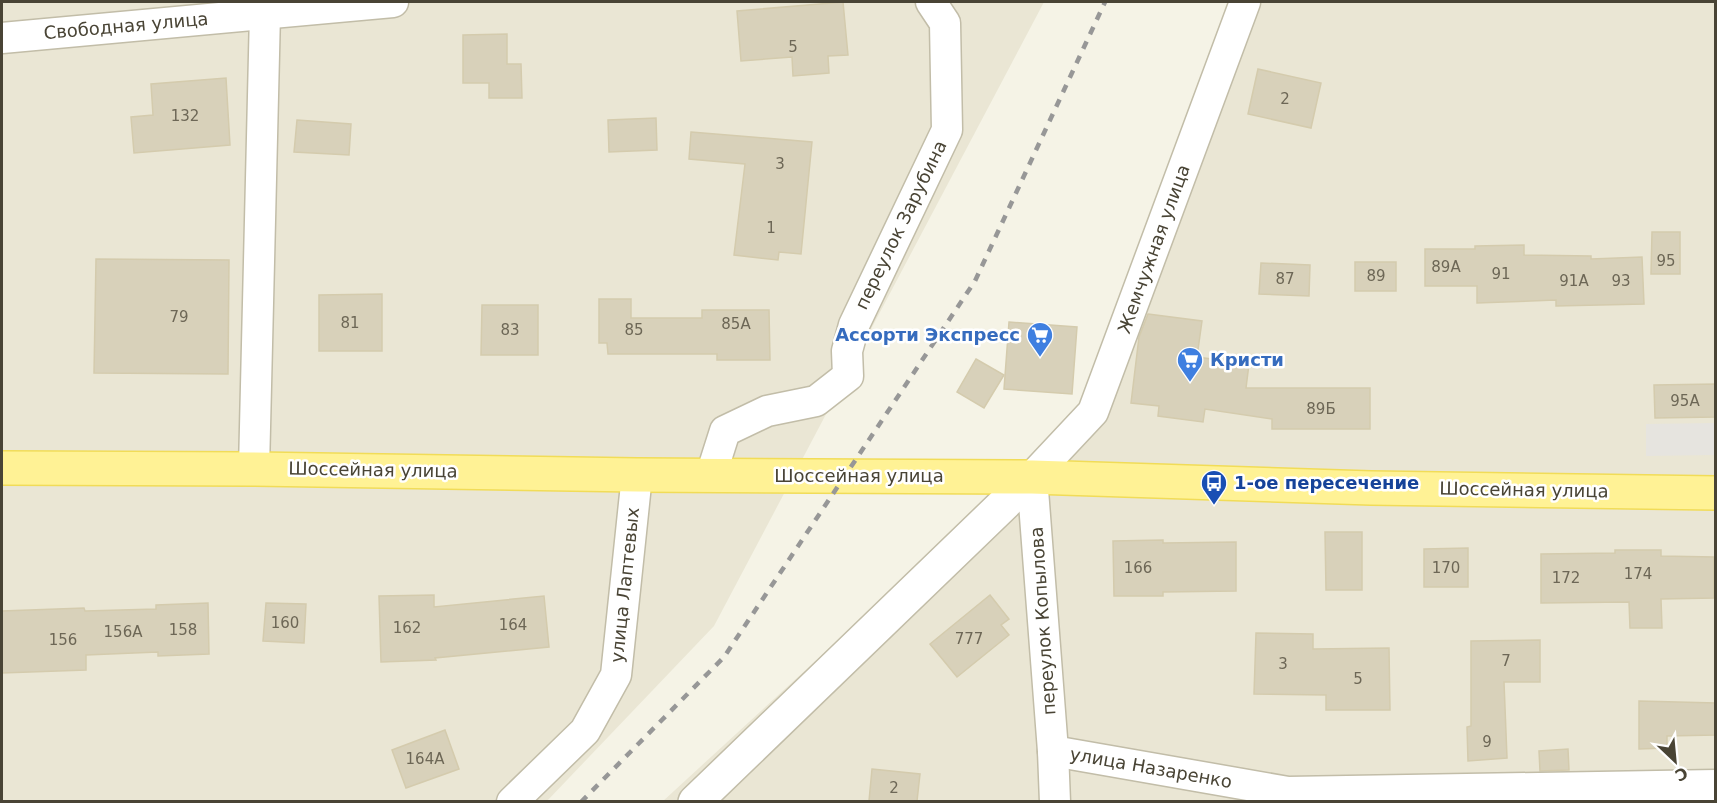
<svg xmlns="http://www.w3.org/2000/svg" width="1717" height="803" font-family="'DejaVu Sans',sans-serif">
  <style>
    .residential { fill: #eae6d4 }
    .parking { fill: #e6e4df }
    .building { fill: #d8d1ba; stroke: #d4cbad; stroke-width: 1.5 }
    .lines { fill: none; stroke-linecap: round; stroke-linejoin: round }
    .minor-casing { stroke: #c2bda8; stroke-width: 33 }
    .tertiary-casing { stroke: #c2bda8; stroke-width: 36 }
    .primary-casing { stroke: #f1dc58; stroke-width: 36 }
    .minor { stroke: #fff; stroke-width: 30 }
    .tertiary { stroke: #fff; stroke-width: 33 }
    .primary { stroke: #fff295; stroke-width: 33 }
    .rail { stroke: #979797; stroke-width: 4.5; stroke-dasharray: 8 8; stroke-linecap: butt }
    .labels { text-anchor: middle; stroke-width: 5; stroke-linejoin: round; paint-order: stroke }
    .number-label { font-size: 15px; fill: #6d6756 }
    .street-label { font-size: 18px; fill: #494435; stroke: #fff }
    .shop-label { font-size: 18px; font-weight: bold; fill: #366cbe; stroke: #fff; text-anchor: end }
    .transit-label { font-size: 18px; font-weight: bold; fill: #164399; stroke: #fff; text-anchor: start }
  </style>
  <rect width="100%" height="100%" fill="#f5f3e6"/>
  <!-- residential -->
  <g class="residential">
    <path d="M 2,2 L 1044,2 L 714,626 L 547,801 L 2,802 Z"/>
    <path d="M 1238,2 L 1715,2 L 1715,801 L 662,802 L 860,620 L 1091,400 Z"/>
  </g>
  <!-- parking -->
  <path class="parking" d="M 1715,423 L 1715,455 L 1646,456 L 1646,424 Z"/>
  <!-- building -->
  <g class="building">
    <path d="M 843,2 L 848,55 L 828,56 L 829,73 L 793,76 L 792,57 L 741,61 L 737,11 Z"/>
    <path d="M 507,34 L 507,64 L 521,64 L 522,98 L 489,98 L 489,83 L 463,83 L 463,35 Z"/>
    <path d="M 1258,69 L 1321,83 L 1311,128 L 1248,114 Z"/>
    <path d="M 226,78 L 230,145 L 134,153 L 131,117 L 153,115 L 151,84 Z"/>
    <path d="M 656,118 L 657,150 L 609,152 L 608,120 Z"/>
    <path d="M 297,120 L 351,124 L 349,155 L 294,152 Z"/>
    <path d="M 691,132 L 812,142 L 801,254 L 779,252 L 778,260 L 734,255 L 745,164 L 689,159 Z"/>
    <path d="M 1652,232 L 1680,232 L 1680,274 L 1651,274 Z"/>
    <path d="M 1524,245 L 1524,255 L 1591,256 L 1591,259 L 1642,257 L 1644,304 L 1556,306 L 1556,300 L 1477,303 L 1477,286 L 1425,286 L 1425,249 L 1475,249 L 1475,246 Z"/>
    <path d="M 96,259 L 229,260 L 228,374 L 94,373 Z"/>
    <rect x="1355" y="262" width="41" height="29"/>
    <path d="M 1261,263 L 1310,265 L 1309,296 L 1259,294 Z"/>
    <path d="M 382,294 L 382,351 L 319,351 L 319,295 Z"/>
    <path d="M 599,299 L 631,299 L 631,318 L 702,318 L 702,310 L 769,310 L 770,360 L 717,360 L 717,354 L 608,354 L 607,343 L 599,343 Z"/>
    <path d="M 482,305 L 538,305 L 538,355 L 481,355 Z"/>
    <path d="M 1148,314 L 1202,321 L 1197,357 L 1249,364 L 1246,388 L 1370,388 L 1370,429 L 1272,429 L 1272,419 L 1205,409 L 1203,422 L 1158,416 L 1159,406 L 1131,403 L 1139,337 Z"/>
    <path d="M 1009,322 L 1077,327 L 1072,394 L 1004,389 Z"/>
    <path d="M 976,359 L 1004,375 L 984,408 L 957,392 Z"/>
    <path d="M 1716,384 L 1716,417 L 1655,418 L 1654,385 Z"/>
    <path d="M 1325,532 L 1362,532 L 1362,590 L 1326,590 Z"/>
    <path d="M 1163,540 L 1163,543 L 1236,542 L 1236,591 L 1163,592 L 1163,596 L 1114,596 L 1113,541 Z"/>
    <path d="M 1468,548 L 1468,587 L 1424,587 L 1424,549 Z"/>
    <path d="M 1615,550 L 1661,550 L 1661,556 L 1714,557 L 1714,598 L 1661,599 L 1662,628 L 1630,628 L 1629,602 L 1541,603 L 1541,554 L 1615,553 Z"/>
    <path d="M 434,595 L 434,607 L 544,596 L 549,647 L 435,658 L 436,660 L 381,662 L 379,596 Z"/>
    <path d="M 990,595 L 1009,619 L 1001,625 L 1009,635 L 957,677 L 930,644 Z"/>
    <path d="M 208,603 L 209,654 L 158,656 L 158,652 L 86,655 L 86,670 L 2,673 L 2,611 L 84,608 L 85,611 L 156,609 L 156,605 Z"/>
    <path d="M 266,603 L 306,604 L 304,643 L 263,641 Z"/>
    <path d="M 1256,633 L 1313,634 L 1313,649 L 1389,648 L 1390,710 L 1326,710 L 1326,695 L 1254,694 Z"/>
    <path d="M 1540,640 L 1540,682 L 1504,682 L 1507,758 L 1468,761 L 1467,727 L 1471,726 L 1471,641 Z"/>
    <path d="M 1639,701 L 1716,703 L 1716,735 L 1667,736 L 1667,748 L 1639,749 Z"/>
    <path d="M 445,730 L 459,769 L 406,788 L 392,750 Z"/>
    <path d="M 1568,749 L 1569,770 L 1540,771 L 1539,751 Z"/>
    <path d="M 872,769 L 920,774 L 917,801 L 869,801 Z"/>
  </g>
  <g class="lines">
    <!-- minor casing -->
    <g class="minor-casing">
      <g id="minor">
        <path d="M 2,38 L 393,2"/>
        <path d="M 254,469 L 265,13"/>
        <path d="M 711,475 L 725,431 L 767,411 L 816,401 L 848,376 L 847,351 L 854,325 L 947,130 L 945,23 L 931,2"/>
        <path d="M 1053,751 L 1288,792 L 1716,785"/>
        <path d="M 512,802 L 585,731 L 616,675 L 637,475"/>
        <path d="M 1055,802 L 1053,751 L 1032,477 L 1093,412 L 1245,2"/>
      </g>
    </g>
    <!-- tertiary casing -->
    <g class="tertiary-casing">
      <path id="tertiary" d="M 695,802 L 1032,477"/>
    </g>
    <!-- primary casing -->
    <g class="primary-casing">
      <path id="primary" d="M 2,468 L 254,469 L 637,475 L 1032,477 L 1371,488 L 1716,493"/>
    </g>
    <!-- minor -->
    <use href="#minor" class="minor"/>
    <!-- tertiary -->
    <use href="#tertiary" class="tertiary"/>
    <!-- primary -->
    <use href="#primary" class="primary"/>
    <!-- rail -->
    <path class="rail" d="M 581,802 L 724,657 L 975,281 L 1105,2"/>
  </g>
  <!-- icons -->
  <defs>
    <g id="supermarket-pin" transform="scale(1.35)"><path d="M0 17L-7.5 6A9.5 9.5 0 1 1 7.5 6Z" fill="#3f7fe0" stroke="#fff"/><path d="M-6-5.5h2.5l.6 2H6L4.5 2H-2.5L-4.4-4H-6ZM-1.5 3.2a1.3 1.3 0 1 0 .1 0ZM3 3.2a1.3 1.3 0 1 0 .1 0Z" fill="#fff"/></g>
    <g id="bus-pin" transform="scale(1.35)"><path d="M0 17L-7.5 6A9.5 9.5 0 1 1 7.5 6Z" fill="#1a4fb4" stroke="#fff"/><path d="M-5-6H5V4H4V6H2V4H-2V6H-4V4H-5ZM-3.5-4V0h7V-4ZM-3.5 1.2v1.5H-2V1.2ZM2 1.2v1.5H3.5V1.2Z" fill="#fff"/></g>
  </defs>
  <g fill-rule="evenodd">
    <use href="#supermarket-pin" x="1040" y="335"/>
    <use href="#supermarket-pin" x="1190" y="360"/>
    <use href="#bus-pin" x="1214" y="483"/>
  </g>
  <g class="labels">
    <!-- number labels -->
    <g class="number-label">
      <text x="793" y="52">5</text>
      <text x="1285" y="104">2</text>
      <text x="185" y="121">132</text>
      <text x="780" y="169">3</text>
      <text x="771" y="233">1</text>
      <text x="1666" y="266">95</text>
      <text x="1446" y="272">89А</text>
      <text x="1501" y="279">91</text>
      <text x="1376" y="281">89</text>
      <text x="1285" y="284">87</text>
      <text x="1574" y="286">91А</text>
      <text x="1621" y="286">93</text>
      <text x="179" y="322">79</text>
      <text x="350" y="328">81</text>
      <text x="736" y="329">85А</text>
      <text x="510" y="335">83</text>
      <text x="634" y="335">85</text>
      <text x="1685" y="406">95А</text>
      <text x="1321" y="414">89Б</text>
      <text x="1138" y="573">166</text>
      <text x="1446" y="573">170</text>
      <text x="1638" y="579">174</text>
      <text x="1566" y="583">172</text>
      <text x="285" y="628">160</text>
      <text x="513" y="630">164</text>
      <text x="407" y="633">162</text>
      <text x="183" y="635">158</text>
      <text x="123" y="637">156А</text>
      <text x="969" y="644">777</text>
      <text x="63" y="645">156</text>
      <text x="1506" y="666">7</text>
      <text x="1283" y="669">3</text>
      <text x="1358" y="684">5</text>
      <text x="1487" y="747">9</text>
      <text x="425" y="764">164А</text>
      <text x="894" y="793">2</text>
    </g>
    <!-- street labels -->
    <g class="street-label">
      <text transform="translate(126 26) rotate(-5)" y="6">Свободная улица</text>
      <text transform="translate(901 225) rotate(-64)" y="6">переулок Зарубина</text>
      <text transform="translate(1154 249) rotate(-70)" y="6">Жемчужная улица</text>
      <text transform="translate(373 470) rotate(1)" y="6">Шоссейная улица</text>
      <text x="859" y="482">Шоссейная улица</text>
      <text transform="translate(1524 490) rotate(1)" y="6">Шоссейная улица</text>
      <text transform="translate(625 585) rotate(-84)" y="6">улица Лаптевых</text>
      <text transform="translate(1043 621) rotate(-94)" y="6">переулок Копылова</text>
      <text transform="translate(1151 768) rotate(10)" y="6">улица Назаренко</text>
    </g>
    <!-- shop labels -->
    <g class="shop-label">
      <text x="1020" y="341">Ассорти Экспресс</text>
      <text x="1210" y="366" text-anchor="start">Кристи</text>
    </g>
    <!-- transit labels -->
    <g class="transit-label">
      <text x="1234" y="489">1-ое пересечение</text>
    </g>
  </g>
  <!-- border -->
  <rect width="1717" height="803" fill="none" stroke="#494435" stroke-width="6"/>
  <!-- north arrow -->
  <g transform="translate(1675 761) rotate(154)" stroke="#ffffff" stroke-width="4.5" paint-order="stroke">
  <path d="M0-4.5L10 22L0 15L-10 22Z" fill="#494435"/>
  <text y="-9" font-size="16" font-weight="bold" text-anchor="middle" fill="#494435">С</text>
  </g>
</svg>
